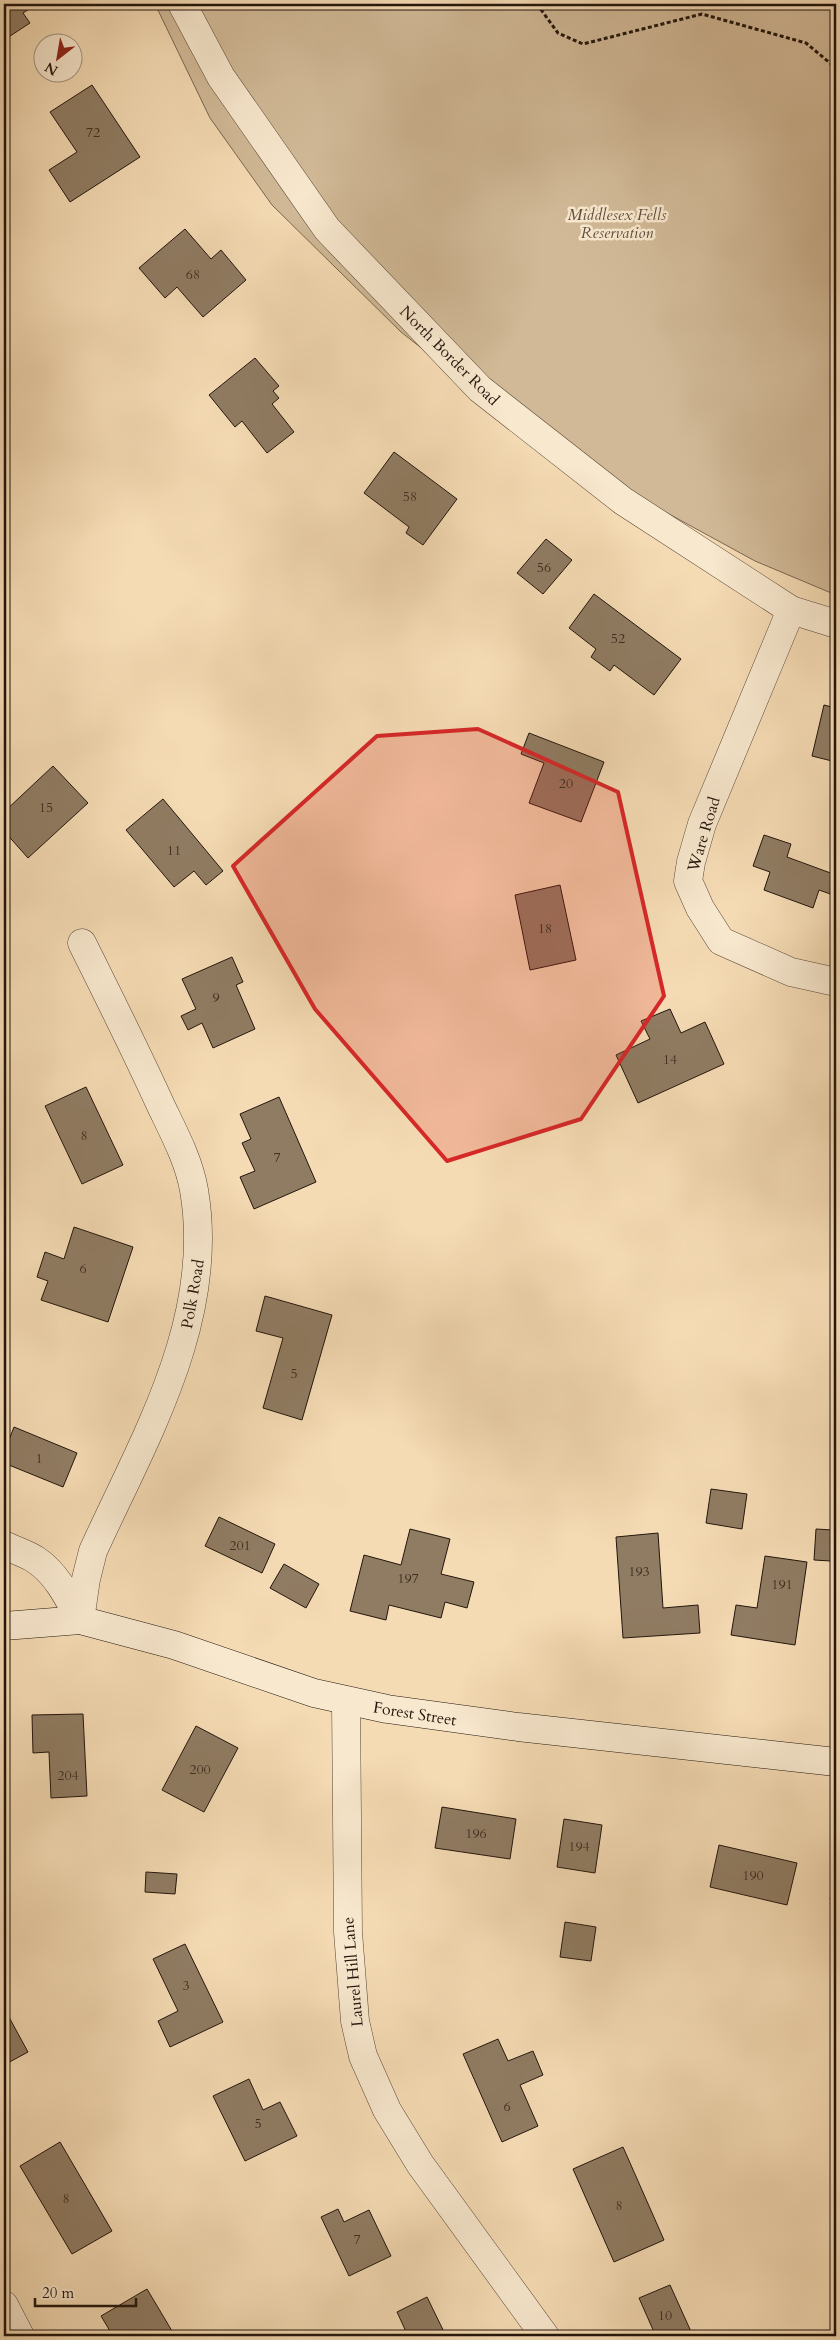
<svg xmlns="http://www.w3.org/2000/svg" width="840" height="2340" font-family="Cardo,serif">
  <style>
    .green { fill: #d1b997; stroke: #7a6752 }
    .building { fill: #907c63; stroke: #22150c }
    .lines { fill: none; stroke-linecap: round; stroke-linejoin: round }
    .street-casing { stroke: #574636; stroke-width: 29 }
    .secondary-casing { stroke: #22150c; stroke-width: 29 }
    .path { stroke: #22150c; stroke-width: 3; stroke-dasharray: 4 2.5; stroke-linecap: butt }
    .street { stroke: #f8e8ce; stroke-width: 28 }
    .secondary { stroke: #f8e8ce; stroke-width: 28 }
    .marked { fill: #d62828; fill-opacity: 0.2; stroke: #d62828; stroke-width: 4; stroke-linejoin: round }
    .labels { text-anchor: middle; stroke-width: 5; stroke-linejoin: round; paint-order: stroke }
    .number-label { font-size: 14px; fill: #3e2f22 }
    .park-label { font-size: 16px; font-style: italic; fill: #5f4e3d; stroke: #f8e8ce }
    .street-label { font-size: 16px; fill: #22150c; stroke: #f8e8ce }
  </style>
  <rect width="100%" height="100%" fill="#f5dbb4"/>
  <filter id="stains"><feTurbulence type="fractalNoise" baseFrequency=".004" numOctaves="4"/><feColorMatrix values="0 0 0 0 .2 0 0 0 0 .09 0 0 0 0 .02 0 0 0 .5 -.17"/></filter>
  <radialGradient id="worn" r=".72"><stop offset=".6" stop-color="#630" stop-opacity="0"/><stop offset="1" stop-color="#630" stop-opacity=".3"/></radialGradient>
  <!-- green -->
  <path class="green" d="M 155,4 L 836,4 L 836,595 L 755,561 L 669,514 L 519,425 L 401,332 L 272,205 L 210,118 Z"/>
  <!-- building -->
  <g class="building">
    <path d="M 4,4 L 37,4 L 23,13 L 30,23 L 4,40 Z"/>
    <path d="M 92,85 L 140,157 L 70,202 L 49,170 L 77,152 L 50,112 Z"/>
    <path d="M 185,229 L 211,259 L 221,250 L 246,280 L 203,317 L 177,287 L 165,298 L 139,268 Z"/>
    <path d="M 255,358 L 279,386 L 273,391 L 279,398 L 272,404 L 294,432 L 267,453 L 242,421 L 235,427 L 209,395 Z"/>
    <path d="M 394,452 L 457,499 L 423,545 L 406,533 L 409,527 L 364,493 Z"/>
    <path d="M 546,539 L 572,560 L 543,594 L 517,573 Z"/>
    <path d="M 594,594 L 681,659 L 654,695 L 614,665 L 610,671 L 591,657 L 596,649 L 569,628 Z"/>
    <path d="M 824,705 L 836,708 L 836,762 L 812,756 Z"/>
    <path d="M 529,733 L 604,762 L 581,822 L 529,803 L 544,763 L 521,754 Z"/>
    <path d="M 53,766 L 88,803 L 28,858 L 4,831 L 4,812 Z"/>
    <path d="M 163,799 L 223,871 L 206,885 L 194,871 L 174,887 L 126,830 Z"/>
    <path d="M 764,835 L 791,844 L 787,857 L 836,875 L 836,896 L 819,890 L 813,908 L 764,890 L 770,872 L 753,866 Z"/>
    <path d="M 560,885 L 576,960 L 530,970 L 515,895 Z"/>
    <path d="M 232,957 L 243,982 L 236,985 L 255,1029 L 213,1048 L 202,1023 L 188,1030 L 181,1016 L 196,1009 L 182,979 Z"/>
    <path d="M 670,1009 L 681,1033 L 705,1022 L 724,1064 L 638,1103 L 616,1055 L 650,1039 L 641,1021 Z"/>
    <path d="M 86,1087 L 123,1165 L 82,1184 L 45,1106 Z"/>
    <path d="M 279,1097 L 316,1182 L 254,1209 L 240,1177 L 255,1171 L 242,1143 L 251,1139 L 240,1114 Z"/>
    <path d="M 74,1227 L 133,1247 L 108,1322 L 41,1300 L 48,1281 L 37,1277 L 45,1252 L 64,1259 Z"/>
    <path d="M 265,1296 L 332,1315 L 302,1420 L 263,1408 L 283,1338 L 256,1331 Z"/>
    <path d="M 14,1427 L 77,1453 L 63,1487 L 4,1463 L 4,1453 Z"/>
    <path d="M 711,1489 L 747,1494 L 742,1529 L 706,1523 Z"/>
    <path d="M 219,1517 L 275,1544 L 262,1573 L 205,1546 Z"/>
    <path d="M 410,1529 L 450,1539 L 441,1574 L 474,1582 L 467,1608 L 445,1602 L 441,1618 L 389,1605 L 386,1620 L 350,1611 L 364,1555 L 401,1565 Z"/>
    <path d="M 816,1529 L 833,1530 L 831,1561 L 814,1560 Z"/>
    <path d="M 658,1533 L 663,1608 L 698,1605 L 700,1633 L 623,1638 L 616,1537 Z"/>
    <path d="M 765,1556 L 807,1562 L 795,1645 L 731,1635 L 736,1605 L 757,1608 Z"/>
    <path d="M 284,1564 L 319,1584 L 306,1608 L 270,1588 Z"/>
    <path d="M 83,1714 L 87,1796 L 51,1798 L 49,1752 L 33,1753 L 32,1715 Z"/>
    <path d="M 196,1726 L 238,1748 L 204,1812 L 162,1790 Z"/>
    <path d="M 442,1807 L 516,1819 L 510,1859 L 435,1848 Z"/>
    <path d="M 564,1819 L 602,1825 L 595,1873 L 557,1867 Z"/>
    <path d="M 719,1845 L 797,1863 L 787,1905 L 710,1887 Z"/>
    <path d="M 146,1872 L 177,1874 L 175,1894 L 145,1892 Z"/>
    <path d="M 836,1896 L 836,1921 L 830,1898 Z"/>
    <path d="M 565,1922 L 596,1927 L 591,1961 L 560,1957 Z"/>
    <path d="M 185,1944 L 223,2022 L 170,2047 L 158,2021 L 178,2011 L 153,1959 Z"/>
    <path d="M 4,2008 L 28,2052 L 4,2065 Z"/>
    <path d="M 498,2039 L 508,2061 L 533,2051 L 543,2075 L 520,2085 L 538,2126 L 502,2142 L 463,2054 Z"/>
    <path d="M 249,2079 L 263,2110 L 280,2102 L 297,2136 L 245,2161 L 213,2096 Z"/>
    <path d="M 60,2142 L 112,2231 L 72,2254 L 20,2166 Z"/>
    <path d="M 623,2147 L 664,2240 L 614,2262 L 573,2169 Z"/>
    <path d="M 338,2209 L 344,2222 L 369,2210 L 391,2256 L 349,2276 L 321,2217 Z"/>
    <path d="M 670,2285 L 693,2336 L 645,2336 L 654,2332 L 639,2298 Z"/>
    <path d="M 147,2289 L 175,2336 L 113,2336 L 101,2316 Z"/>
    <path d="M 427,2297 L 446,2336 L 408,2336 L 397,2312 Z"/>
  </g>
  <g class="lines">
    <!-- street casing -->
    <g class="street-casing">
      <g id="street">
        <path d="M 182,4 L 221,77 L 327,229 L 480,389 L 623,501 L 791,610 L 836,624"/>
        <path d="M 791,610 L 702,824 L 691,862 L 688,881 L 700,908 L 721,941 L 791,972 L 836,982"/>
        <path d="M 4,1545 C 14,1550 27,1554 36,1560 C 57,1574 69,1599 80,1620"/>
        <path d="M 80,1620 L 86,1579 L 93,1551 C 145,1437 216,1319 194,1190 C 189,1161 174,1133 161,1106 C 136,1051 109,997 82,943"/>
        <path d="M 346,1702 L 348,1932 L 355,2021 L 363,2056 L 387,2110 L 420,2164 L 545,2336"/>
        <path d="M 4,2305 L 20,2336"/>
      </g>
    </g>
    <!-- secondary casing -->
    <g class="secondary-casing">
      <path id="secondary" d="M 4,1626 L 80,1620 L 174,1645 L 314,1693 L 387,1709 L 518,1727 L 836,1762"/>
    </g>
    <!-- path -->
    <path class="path" d="M 537,4 L 558,33 L 583,44 L 702,14 L 806,43 L 836,68"/>
    <!-- street -->
    <use href="#street" class="street"/>
    <!-- secondary -->
    <use href="#secondary" class="secondary"/>
  </g>
  <!-- marked area -->
  <path class="marked" d="M 478,729 L 618,792 L 664,996 L 581,1119 L 447,1161 L 315,1009 L 233,866 L 377,736 Z"/>
  <g class="labels">
    <!-- number labels -->
    <g class="number-label">
      <text x="93" y="137">72</text>
      <text x="193" y="279">68</text>
      <text x="410" y="501">58</text>
      <text x="544" y="572">56</text>
      <text x="618" y="643">52</text>
      <text x="566" y="788">20</text>
      <text x="46" y="812">15</text>
      <text x="174" y="855">11</text>
      <text x="545" y="933">18</text>
      <text x="216" y="1002">9</text>
      <text x="670" y="1064">14</text>
      <text x="84" y="1140">8</text>
      <text x="277" y="1162">7</text>
      <text x="83" y="1273">6</text>
      <text x="294" y="1378">5</text>
      <text x="39" y="1463">1</text>
      <text x="240" y="1550">201</text>
      <text x="639" y="1576">193</text>
      <text x="408" y="1583">197</text>
      <text x="782" y="1589">191</text>
      <text x="200" y="1774">200</text>
      <text x="68" y="1780">204</text>
      <text x="476" y="1838">196</text>
      <text x="579" y="1851">194</text>
      <text x="753" y="1880">190</text>
      <text x="186" y="1990">3</text>
      <text x="507" y="2111">6</text>
      <text x="258" y="2128">5</text>
      <text x="66" y="2203">8</text>
      <text x="619" y="2210">8</text>
      <text x="357" y="2244">7</text>
      <text x="665" y="2320">10</text>
    </g>
    <!-- park labels -->
    <g class="park-label">
      <text x="617" y="220">Middlesex Fells<tspan x="617" dy="18">Reservation</tspan></text>
    </g>
    <!-- street labels -->
    <g class="street-label">
      <text transform="translate(450 355) rotate(45)" y="6">North Border Road</text>
      <text transform="translate(703 834) rotate(-73)" y="6">Ware Road</text>
      <text transform="translate(192 1294) rotate(-80)" y="6">Polk Road</text>
      <text transform="translate(415 1713) rotate(9)" y="6">Forest Street</text>
      <text transform="translate(352 1972) rotate(-95)" y="6">Laurel Hill Lane</text>
    </g>
  </g>
  <!-- margin -->
  <rect width="840" height="2340" fill="none" stroke="#f5dbb4" stroke-width="20"/>
  <rect x="5" y="5" width="830" height="2330" fill="none" stroke="#22150c" stroke-width="2.5"/>
  <rect x="10" y="10" width="820" height="2320" fill="none" stroke="#22150c"/>
  <!-- north arrow -->
  <g transform="translate(58 58) rotate(211)"><circle r="24" fill="#f8e8ce" stroke="#a29480"/>
  <path d="M0-4L9 19L0 12L-9 19Z" fill="#8f2418"/>
  <text y="-8" font-size="14" font-weight="bold" text-anchor="middle" fill="#22150c">N</text>
  </g>
  <!-- scale -->
  <path d="M35 2298v8h101v-8" fill="none" stroke="#22150c" stroke-width="2.5"/>
  <text x="42" y="2298" font-size="15" fill="#22150c" stroke="#f8e8ce" stroke-width="4" paint-order="stroke">20 m</text>
  <rect width="100%" height="100%" filter="url(#stains)"/>
  <rect width="100%" height="100%" fill="url(#worn)"/>
</svg>
